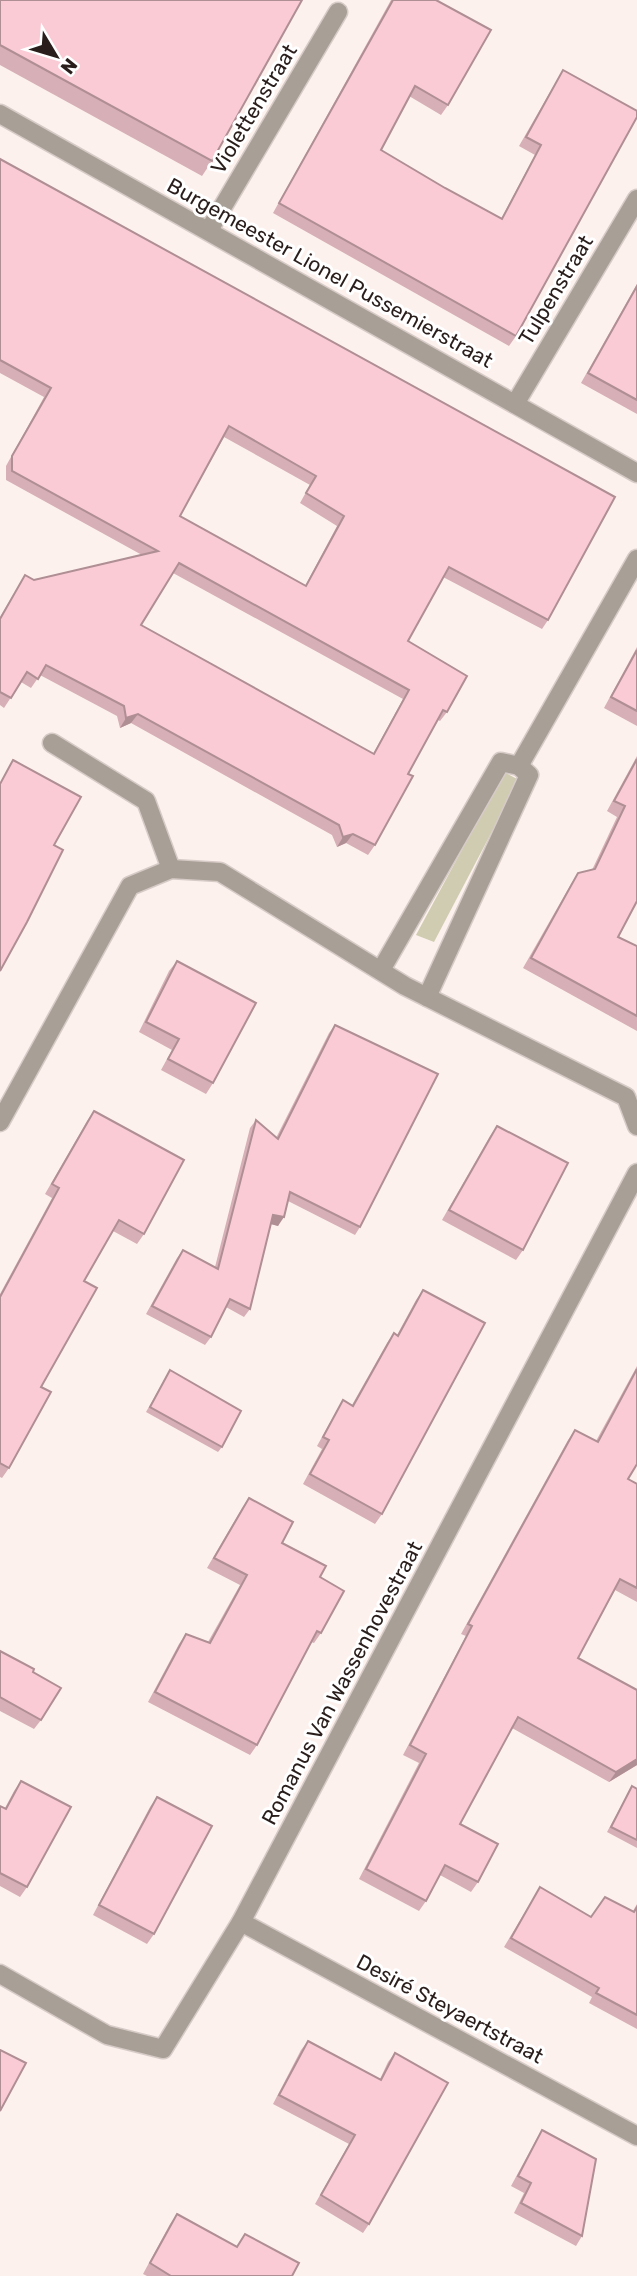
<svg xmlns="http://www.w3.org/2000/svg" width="637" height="2276" font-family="Rubik,sans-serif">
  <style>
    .grass { fill: #cfccb1 }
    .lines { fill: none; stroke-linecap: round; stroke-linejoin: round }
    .street-casing { stroke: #d7cbc7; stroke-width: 21 }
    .street { stroke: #a8a097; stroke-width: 18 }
    .wall { fill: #d7afb6; fill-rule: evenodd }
    .shaded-wall { fill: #af8e94 }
    .building { fill: #facbd4; stroke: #af8e94; stroke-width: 2; fill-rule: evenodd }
    .labels { text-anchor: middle; stroke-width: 6; stroke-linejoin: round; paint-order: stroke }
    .street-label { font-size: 21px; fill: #291e1b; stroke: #fff }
  </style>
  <rect width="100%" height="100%" fill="#fdf1ed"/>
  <!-- grass -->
  <path class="grass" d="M 504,772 L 519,780 L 434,942 L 416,935 Z"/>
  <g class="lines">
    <!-- street casing -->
    <g class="street-casing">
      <g id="street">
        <path d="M 0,114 L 637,473"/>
        <path d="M 209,230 L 338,12"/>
        <path d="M 515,404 L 637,199"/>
        <path d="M 52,743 L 146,801 L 171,869"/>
        <path d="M 519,766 L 637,559"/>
        <path d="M 381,970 L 501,762 L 519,766 L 529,775 L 427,997"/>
        <path d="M 0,1122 L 130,886 L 171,869 L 220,872 L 405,986 L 626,1097 L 637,1126"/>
        <path d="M 241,1922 L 637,2136"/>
        <path d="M 0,1974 L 107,2035 L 163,2049 L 241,1922 L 637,1173"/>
      </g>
    </g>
    <!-- street -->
    <use href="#street" class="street"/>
  </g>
  <!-- wall -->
  <g class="wall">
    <path d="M 0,0 L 212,161 L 202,176 L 0,65 Z"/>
    <path d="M 391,0 L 436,0 L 448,105 L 441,115 L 409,96 L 381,150 L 445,188 L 501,219 L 535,155 L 519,146 L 557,80 L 563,70 L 516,336 L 509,346 L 273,213 Z"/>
    <path d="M 0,159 L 548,620 L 542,629 L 443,577 L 408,641 L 447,712 L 440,721 L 438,720 L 408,774 L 375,845 L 368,855 L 346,843 L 337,847 L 332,835 L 131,723 L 120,728 L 117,716 L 40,675 L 31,688 L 21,682 L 4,708 L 0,705 L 0,617 L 25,575 L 34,580 L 142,555 L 6,480 L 6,466 L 44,397 L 0,373 ZM 224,437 L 310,485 L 300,503 L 337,526 L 305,586 L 180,516 ZM 173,573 L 403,699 L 373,754 L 141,625 Z"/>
    <path d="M 637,284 L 637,414 L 581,383 Z"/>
    <path d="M 637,647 L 637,726 L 604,708 Z"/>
    <path d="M 637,756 L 637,901 L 618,937 L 637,946 L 637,1031 L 523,968 L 571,884 L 578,873 L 592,870 L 617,817 L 607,811 Z"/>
    <path d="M 177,961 L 213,1083 L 206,1094 L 161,1070 L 172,1050 L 139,1032 L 169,971 Z"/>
    <path d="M 335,1025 L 360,1227 L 355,1235 L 288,1201 L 278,1226 L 271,1224 L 250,1309 L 244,1317 L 226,1307 L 211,1337 L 205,1345 L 146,1314 L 177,1258 L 183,1250 L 215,1267 L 250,1128 L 256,1120 L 276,1138 L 329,1033 Z"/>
    <path d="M 94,1111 L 144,1234 L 137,1244 L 113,1231 L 84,1281 L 9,1468 L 2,1478 L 0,1477 L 0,1294 L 52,1198 L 45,1194 L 87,1121 Z"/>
    <path d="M 497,1126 L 523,1250 L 516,1260 L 442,1220 L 490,1136 Z"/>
    <path d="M 423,1290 L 382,1514 L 375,1524 L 303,1484 L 322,1449 L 317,1446 L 337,1410 L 343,1400 L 352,1405 L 387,1343 L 394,1333 L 397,1335 L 416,1300 Z"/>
    <path d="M 637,1366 L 637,1464 L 628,1479 L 637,1484 L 637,1602 L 615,1590 L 578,1658 L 637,1765 L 609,1782 L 512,1728 L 460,1824 L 478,1882 L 471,1892 L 440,1875 L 426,1901 L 419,1911 L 359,1879 L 419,1763 L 403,1755 L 466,1636 L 461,1634 L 568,1440 L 575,1430 L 596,1441 Z"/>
    <path d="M 170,1370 L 222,1447 L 218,1452 L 146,1412 Z"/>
    <path d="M 249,1498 L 282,1543 L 320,1577 L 321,1633 L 314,1643 L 311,1642 L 257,1745 L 250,1755 L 148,1702 L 179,1644 L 186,1634 L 208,1642 L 240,1585 L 207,1568 L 242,1508 Z"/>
    <path d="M 0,1651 L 33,1672 L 41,1720 L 34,1729 L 0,1711 Z"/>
    <path d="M 21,1781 L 27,1887 L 20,1897 L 0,1886 L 0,1806 L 5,1808 L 14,1791 Z"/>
    <path d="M 632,1786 L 637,1789 L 637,1848 L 607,1832 Z"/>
    <path d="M 157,1797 L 154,1934 L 147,1944 L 93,1915 L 150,1807 Z"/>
    <path d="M 540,1887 L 591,1917 L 633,1911 L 637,1904 L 637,2029 L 589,2003 L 592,1997 L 504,1947 Z"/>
    <path d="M 308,2041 L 380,2079 L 388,2062 L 395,2053 L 369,2224 L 363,2233 L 315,2204 L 349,2144 L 273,2104 L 301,2050 Z"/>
    <path d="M 542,2130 L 582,2236 L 576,2246 L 514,2213 L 524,2193 L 511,2186 L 536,2140 Z"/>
    <path d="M 177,2214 L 236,2247 L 245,2234 L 292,2276 L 147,2276 L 143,2274 L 170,2224 Z"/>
  </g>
  <!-- shaded-wall -->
  <g class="shaded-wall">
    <path d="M 138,714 L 131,723 L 120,728 L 126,718 Z"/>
    <path d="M 353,834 L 346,843 L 337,847 L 343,837 Z"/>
    <path d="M 273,1215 L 284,1217 L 278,1226 L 267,1223 Z"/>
    <path d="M 637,1759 L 637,1765 L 609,1782 L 616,1772 Z"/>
  </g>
  <!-- building -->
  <g class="building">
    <path d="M 0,0 L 302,0 L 212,161 L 0,45 Z"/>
    <path d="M 393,0 L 436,0 L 491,30 L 448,105 L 415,86 L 381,150 L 445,188 L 502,219 L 541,145 L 526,137 L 563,70 L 637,111 L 637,117 L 516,336 L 279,203 Z"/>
    <path d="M 0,159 L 615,497 L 548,620 L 449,567 L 408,641 L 467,676 L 447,712 L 443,710 L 408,774 L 413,776 L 375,845 L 353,834 L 343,837 L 339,825 L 138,714 L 126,718 L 124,706 L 46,665 L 38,679 L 27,672 L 11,698 L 0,692 L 0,619 L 25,575 L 34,580 L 158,551 L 12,471 L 12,456 L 51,388 L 0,360 ZM 229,426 L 316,476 L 306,493 L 344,516 L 306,586 L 180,516 ZM 179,563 L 409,690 L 374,754 L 141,625 Z"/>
    <path d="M 637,286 L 637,400 L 588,373 Z"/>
    <path d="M 637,650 L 637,711 L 611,697 Z"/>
    <path d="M 637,759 L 637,901 L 618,937 L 637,946 L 637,1016 L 531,958 L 578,873 L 595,869 L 625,806 L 614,801 Z"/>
    <path d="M 13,760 L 81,797 L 54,845 L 63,850 L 27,922 L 0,971 L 0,784 Z"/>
    <path d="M 177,961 L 256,1003 L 213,1083 L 168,1059 L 179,1039 L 146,1022 Z"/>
    <path d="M 335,1025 L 438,1074 L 360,1227 L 290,1192 L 284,1217 L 273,1215 L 250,1309 L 230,1299 L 211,1337 L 152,1306 L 183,1250 L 218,1269 L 256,1120 L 278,1139 Z"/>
    <path d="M 94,1111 L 184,1160 L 144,1234 L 119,1220 L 84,1281 L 97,1288 L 41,1387 L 51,1392 L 9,1468 L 0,1463 L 0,1297 L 59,1188 L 52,1184 Z"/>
    <path d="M 497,1126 L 568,1163 L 523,1250 L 449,1210 Z"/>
    <path d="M 423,1290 L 485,1323 L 382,1514 L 310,1474 L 329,1440 L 323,1437 L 343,1400 L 353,1406 L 394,1333 L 398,1336 Z"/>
    <path d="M 637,1369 L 637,1464 L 628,1479 L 637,1484 L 637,1588 L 620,1579 L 578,1658 L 637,1690 L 637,1759 L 616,1772 L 518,1717 L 460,1824 L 498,1844 L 478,1882 L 445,1865 L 426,1901 L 366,1869 L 426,1754 L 410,1745 L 472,1626 L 468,1624 L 575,1430 L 598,1442 Z"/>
    <path d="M 170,1370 L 241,1411 L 222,1447 L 150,1407 Z"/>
    <path d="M 249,1498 L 293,1522 L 282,1543 L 326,1566 L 320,1577 L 344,1591 L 321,1633 L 317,1631 L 257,1745 L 155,1692 L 186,1634 L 210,1643 L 247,1575 L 214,1558 Z"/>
    <path d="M 0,1651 L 34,1669 L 33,1672 L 61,1688 L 41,1720 L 0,1697 Z"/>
    <path d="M 21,1781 L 71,1807 L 27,1887 L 0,1873 L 0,1806 L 6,1809 Z"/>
    <path d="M 632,1786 L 637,1789 L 637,1840 L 611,1827 Z"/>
    <path d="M 157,1797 L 212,1826 L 154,1934 L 99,1905 Z"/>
    <path d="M 540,1887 L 591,1917 L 605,1897 L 634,1912 L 637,1907 L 637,2015 L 596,1993 L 599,1988 L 511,1938 Z"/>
    <path d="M 308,2041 L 381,2080 L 395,2053 L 448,2083 L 369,2224 L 321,2195 L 355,2135 L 279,2095 Z"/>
    <path d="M 0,2050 L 26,2063 L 0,2111 Z"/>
    <path d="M 542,2130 L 596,2159 L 582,2236 L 521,2203 L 531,2183 L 518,2176 Z"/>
    <path d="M 177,2214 L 237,2247 L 245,2234 L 299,2263 L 292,2276 L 171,2276 L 150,2263 Z"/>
  </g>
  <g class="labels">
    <!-- street labels -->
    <g class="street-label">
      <text transform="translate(254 109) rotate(-59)" y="7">Violettenstraat</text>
      <text transform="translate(330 273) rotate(29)" y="7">Burgemeester Lionel Pussemierstraat</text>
      <text transform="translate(556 290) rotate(-59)" y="7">Tulpenstraat</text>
      <text transform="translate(342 1683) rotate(-62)" y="7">Romanus Van Wassenhovestraat</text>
      <text transform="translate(450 2009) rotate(28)" y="7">Desiré Steyaertstraat</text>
    </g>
  </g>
  <!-- north arrow -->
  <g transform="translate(56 56) rotate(128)" stroke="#ffffff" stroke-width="5" paint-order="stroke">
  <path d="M0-5L12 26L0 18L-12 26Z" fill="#291e1b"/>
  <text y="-10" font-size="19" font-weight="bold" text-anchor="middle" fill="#291e1b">N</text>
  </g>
</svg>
